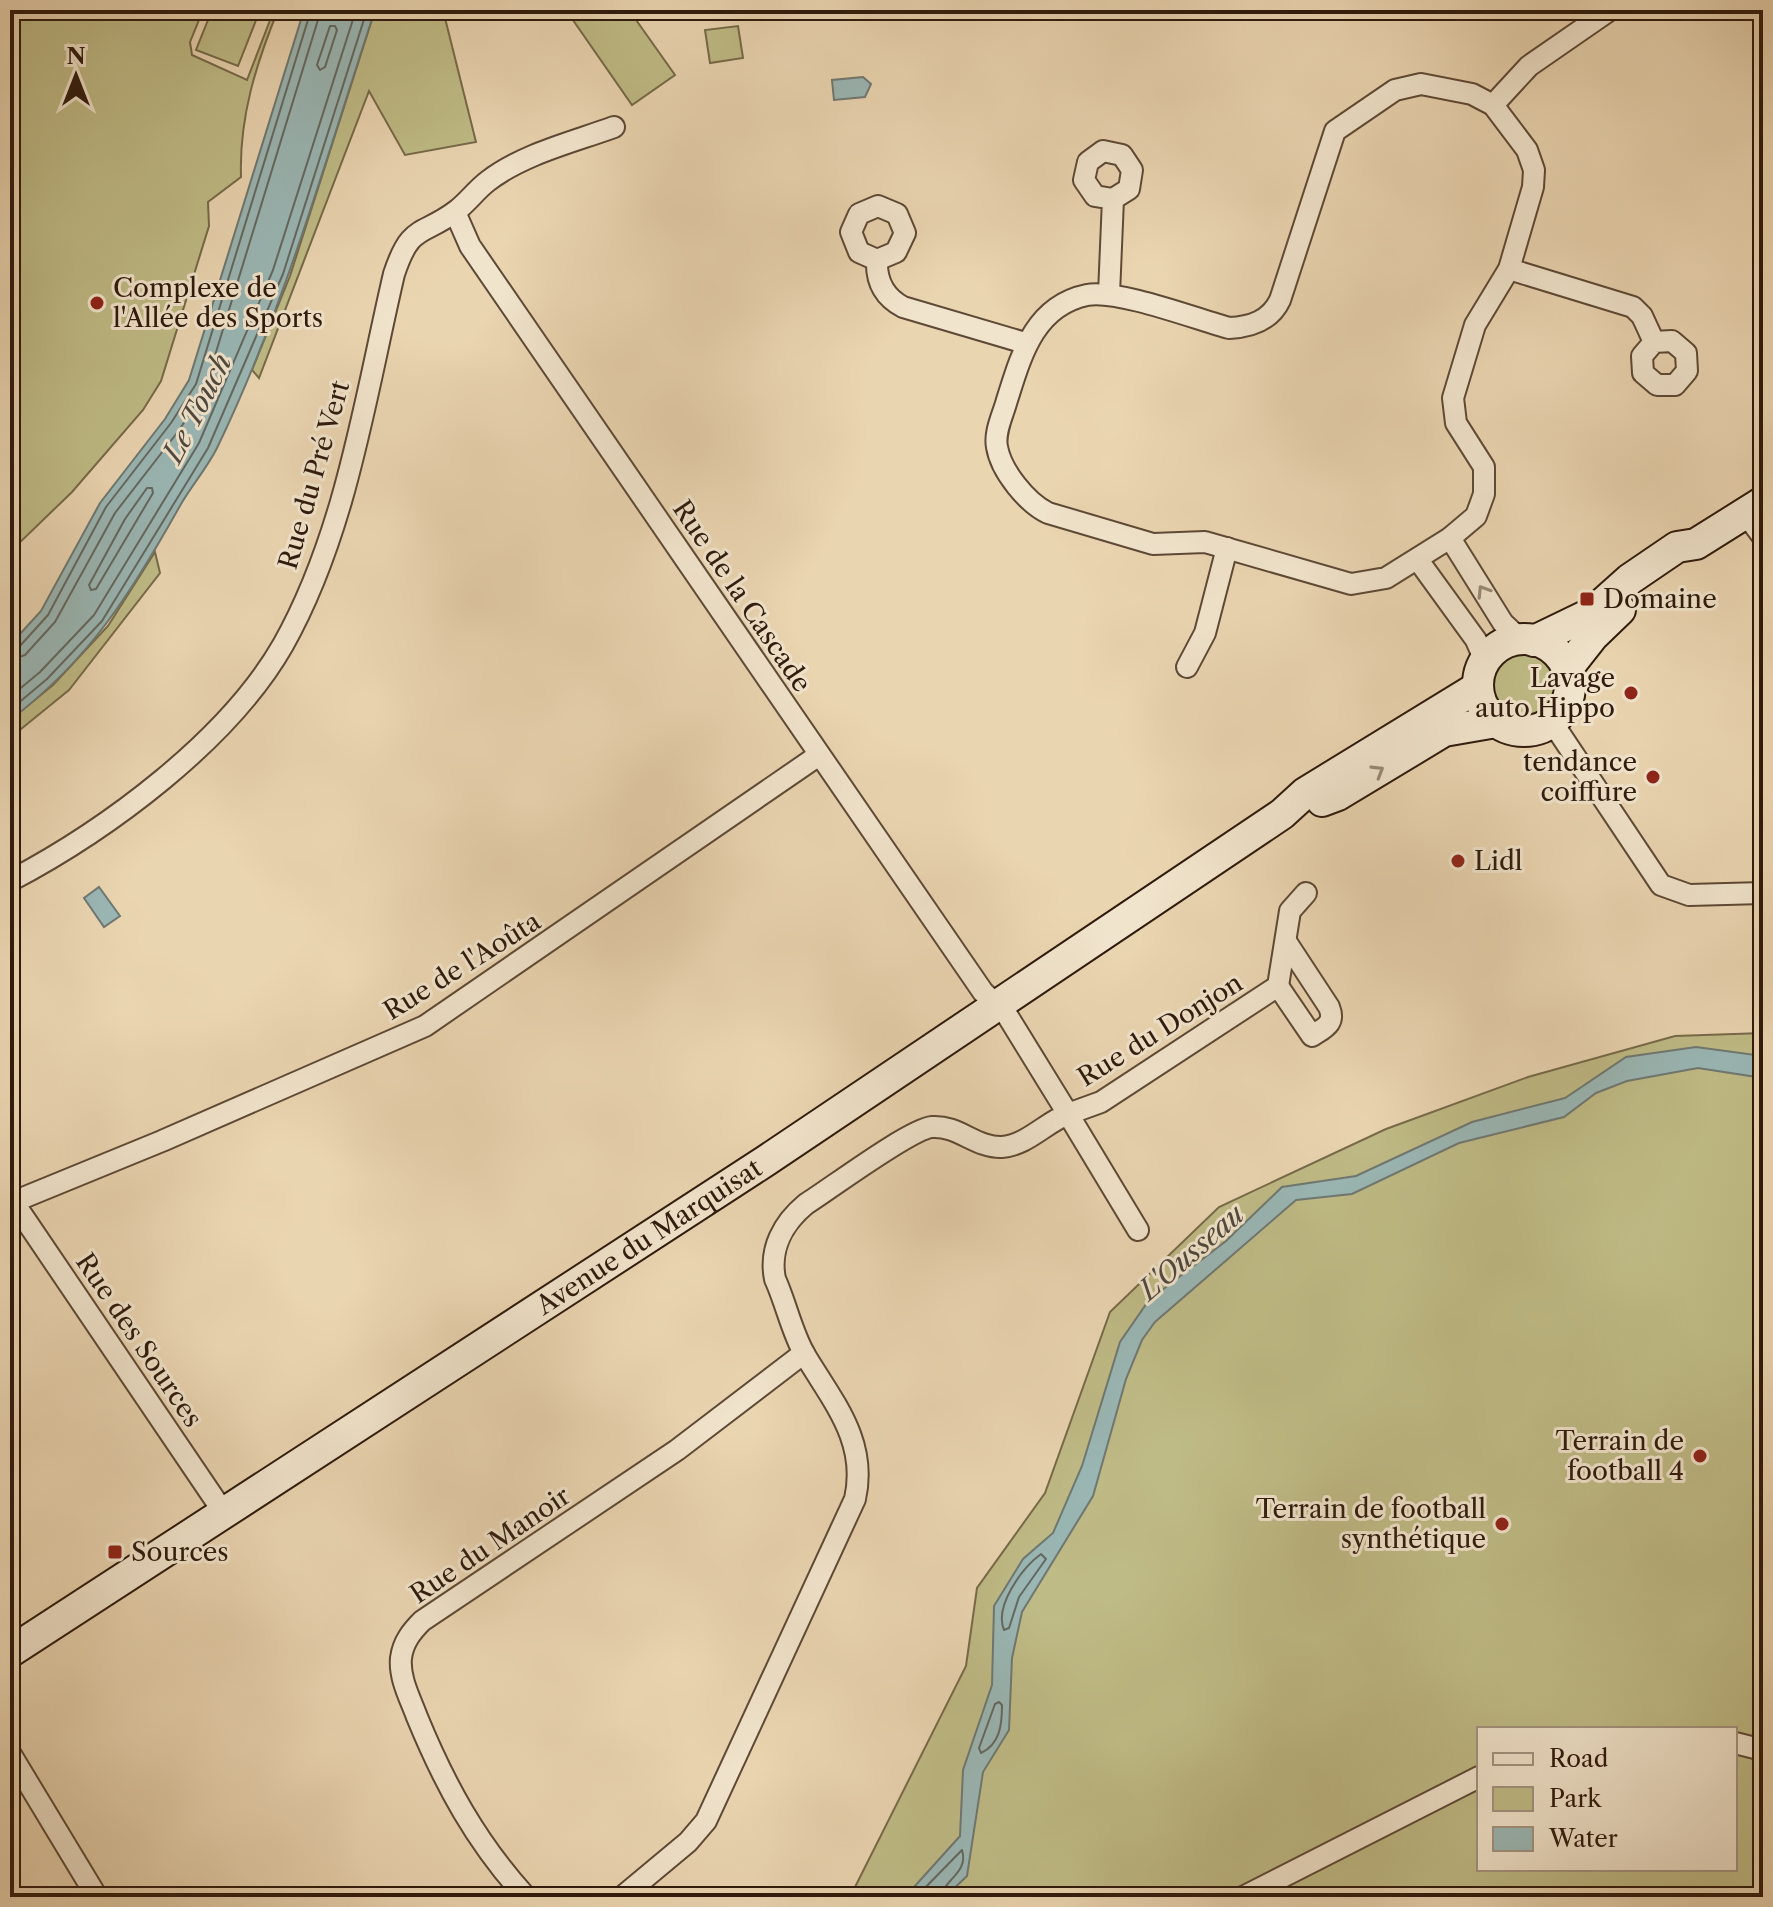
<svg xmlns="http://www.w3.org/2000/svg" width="1773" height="1907" font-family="'Libre Caslon Text',serif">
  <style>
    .green { fill: #bfbb86; stroke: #776a4a; stroke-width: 2; fill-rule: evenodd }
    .water { fill: #9ab7b5; stroke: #6f7872; stroke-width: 2 }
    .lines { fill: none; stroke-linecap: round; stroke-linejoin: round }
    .shore { stroke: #646861; stroke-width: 2 }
    .street-casing { stroke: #5e4936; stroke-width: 24 }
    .secondary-casing { stroke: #2f1a0d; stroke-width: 34 }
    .street { stroke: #f1e4cc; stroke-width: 20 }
    .secondary { stroke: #f1e4cc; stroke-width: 30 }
    .oneway { stroke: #9a8976 }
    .poi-dot { fill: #8f2418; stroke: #f1e4cc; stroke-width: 3 }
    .labels { text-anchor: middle; stroke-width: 6; stroke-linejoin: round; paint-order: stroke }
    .poi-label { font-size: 26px; fill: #2f1a0d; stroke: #f1e4cc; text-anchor: start }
    .street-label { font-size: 26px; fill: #2f1a0d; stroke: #f1e4cc }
    .water-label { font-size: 28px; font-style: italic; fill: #4f493f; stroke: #f1e4cc }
  </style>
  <rect width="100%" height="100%" fill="#ead5b1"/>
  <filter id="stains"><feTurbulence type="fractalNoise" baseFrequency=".0025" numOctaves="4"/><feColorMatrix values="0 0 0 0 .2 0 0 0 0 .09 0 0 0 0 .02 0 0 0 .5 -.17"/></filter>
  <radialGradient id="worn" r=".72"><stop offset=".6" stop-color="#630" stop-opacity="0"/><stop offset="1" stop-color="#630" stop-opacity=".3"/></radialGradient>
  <!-- green -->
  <g class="green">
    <path d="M 10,10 L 203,10 L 190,42 L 192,55 L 247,80 L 274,10 L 278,10 C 256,64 239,118 241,177 L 208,202 L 209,226 L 161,381 L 143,410 L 72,492 L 10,552 Z"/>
    <path d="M 212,10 L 260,10 L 238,66 L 196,50 Z"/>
    <path d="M 375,10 L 443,10 L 476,142 L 405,155 L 369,91 L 259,378 L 252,370 L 290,276 Z"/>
    <path d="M 566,10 L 629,10 L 675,75 L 632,105 Z"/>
    <path d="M 738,26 L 743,58 L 710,63 L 705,30 Z"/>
    <path d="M 155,552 L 160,573 L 69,690 L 10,738 L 10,720 L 53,685 L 108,626 Z"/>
    <circle cx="1525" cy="685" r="32"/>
    <path d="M 1763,1033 L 1763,1897 L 850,1897 L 966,1666 L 977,1588 L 1045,1493 L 1110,1312 L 1219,1207 L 1386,1129 L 1528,1077 L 1675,1036 ZM 1479,1729 L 1735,1729 L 1735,1869 L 1479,1869 Z"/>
  </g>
  <!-- water -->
  <g class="water">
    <path d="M 304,10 L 375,10 C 326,158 285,307 217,448 C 207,468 192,485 181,504 C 133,590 90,660 10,720 L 10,645 L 41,611 L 100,503 L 165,419 L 189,380 Z"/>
    <path d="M 863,77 L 871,84 L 865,97 L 834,100 L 832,80 Z"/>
    <path d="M 99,887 L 120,916 L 104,927 L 84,898 Z"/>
    <path d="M 1696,1047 L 1763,1056 L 1763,1078 L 1698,1068 L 1627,1081 L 1596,1093 L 1564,1117 L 1459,1143 L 1352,1194 L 1296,1200 L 1155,1322 L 1142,1340 L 1126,1379 L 1093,1496 L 1022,1612 L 1012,1658 L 1009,1730 L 983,1772 L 967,1876 L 945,1897 L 905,1897 L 960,1836 L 963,1770 L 992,1685 L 994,1606 L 1023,1559 L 1053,1533 L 1082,1466 L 1120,1342 L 1149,1300 L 1226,1241 L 1282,1187 L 1356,1176 L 1472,1122 L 1565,1098 L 1626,1057 Z"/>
  </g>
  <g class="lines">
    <!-- shore -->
    <g class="shore">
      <path d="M 335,26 L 337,30 L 325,67 L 320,70 L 317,65 L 330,26 Z"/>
      <path d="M 147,488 L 152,488 L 153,493 L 96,589 L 91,590 L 89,585 L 125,519 Z"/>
      <path d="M 10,650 L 19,647 L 48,615 L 106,507 L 171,423 L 196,384 L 311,10"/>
      <path d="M 10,660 L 25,655 L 55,622 L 115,513 L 180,429 L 205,388 L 321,10"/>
      <path d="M 10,697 L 40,672 L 94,615 L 199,443 L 273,270 L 356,10"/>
      <path d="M 10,710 L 47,679 L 102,621 L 208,448 L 283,274 L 367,10"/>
      <path d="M 1041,1554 L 1046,1559 L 1019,1597 L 1009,1628 L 1004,1630 C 994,1606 1022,1568 1041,1554 Z"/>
      <path d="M 999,1702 L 1002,1705 C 1002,1725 1000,1744 981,1753 L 979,1748 L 995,1704 Z"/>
      <path d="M 916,1897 L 962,1850 C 969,1873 944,1879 941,1897"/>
    </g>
    <!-- street casing -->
    <g class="street-casing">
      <g id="street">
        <path d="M 1421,84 L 1472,94 L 1493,105 L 1527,150 L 1534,170 L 1533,187 L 1509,269 L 1475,325 L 1453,398 L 1456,423 L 1484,467 L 1484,494 L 1476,516 L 1450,538 L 1386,578 L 1351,584 L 1205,542 L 1153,544 L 1048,513 C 1027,503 1001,471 997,447 C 994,432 1003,415 1007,400 C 1021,356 1034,306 1087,295 C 1117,289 1196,319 1229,328 C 1251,327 1270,321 1280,300 L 1335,131 L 1395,90 Z"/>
        <path d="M 1493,105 L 1529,66 L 1610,10"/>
        <path d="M 455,212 L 470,246 L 983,992 L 1007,1015 L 1068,1114 C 1045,1123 1027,1145 1002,1147 C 976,1148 958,1125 932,1127 C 910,1129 830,1189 806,1204 C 783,1223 769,1249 775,1279 C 786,1303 792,1333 805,1355 C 833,1402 868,1441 855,1499 L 706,1821 L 688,1842 L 622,1897"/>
        <path d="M 877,260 L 859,252 L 851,232 L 859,214 L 878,206 L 897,214 L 905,233 L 896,252 L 877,260 C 876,281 884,297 903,307 L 1025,343"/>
        <path d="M 1509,269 L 1633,307 L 1642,316 L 1654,342 L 1642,356 L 1643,373 L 1657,385 L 1675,385 L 1687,371 L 1686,353 L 1672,341 L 1654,342"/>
        <path d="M 1109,294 L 1113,199 L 1129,189 L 1132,170 L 1122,155 L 1103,151 L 1088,162 L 1084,180 L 1095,196 L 1113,199"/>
        <path d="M 1745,513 L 1763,537"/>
        <path d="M 1450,538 L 1503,623 L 1521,640"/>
        <path d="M 1418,560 L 1476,640 L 1485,661"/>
        <path d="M 1187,667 L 1205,633 L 1227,548"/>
        <path d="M 1552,722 L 1661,885 L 1689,895 L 1763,893"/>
        <path d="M 10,881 C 107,830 228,741 283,645 C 346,533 365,398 394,274 C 411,223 421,237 456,211 C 468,202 476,190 488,181 C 523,154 573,142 614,127"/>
        <path d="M 1278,986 L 1312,1036 C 1324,1028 1336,1024 1329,1007 L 1287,943"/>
        <path d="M 10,1197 L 224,1513"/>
        <path d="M 13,1202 L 162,1141 L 425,1026 L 819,755"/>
        <path d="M 1138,1230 L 1068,1114 L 1101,1102 L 1278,986 L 1290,911 L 1306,893"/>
        <path d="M 1735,1743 L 1763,1750"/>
        <path d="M 10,1753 L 97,1897"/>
        <path d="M 526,1897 C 476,1842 445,1785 417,1717 C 410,1698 399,1678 401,1658 C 403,1642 412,1631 422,1621 L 677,1450 L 804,1353"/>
        <path d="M 1243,1897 L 1479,1777"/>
      </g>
    </g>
    <!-- secondary casing -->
    <g class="secondary-casing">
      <g id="secondary">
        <circle cx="1524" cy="685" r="46"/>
        <path d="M 1534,641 L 1592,613 L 1630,579 L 1677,547 L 1696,544 L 1763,502"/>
        <path d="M 1567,669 L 1593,636 L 1620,610"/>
        <path d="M 1322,801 L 1338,795 L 1444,731 L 1496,722"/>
        <path id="s1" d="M 10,1652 L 767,1160 L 1282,814 L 1305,793 L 1478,687"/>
      </g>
    </g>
    <!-- street -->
    <use href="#street" class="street"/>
    <!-- secondary -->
    <use href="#secondary" class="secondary"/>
  </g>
  <!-- one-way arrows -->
  <defs><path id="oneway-chevron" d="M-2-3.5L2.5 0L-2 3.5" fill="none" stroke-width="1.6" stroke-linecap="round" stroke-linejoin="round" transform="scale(2)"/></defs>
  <g class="oneway">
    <use href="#oneway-chevron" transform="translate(1483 591) rotate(-122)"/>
    <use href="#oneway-chevron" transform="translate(1378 771) rotate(-31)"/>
  </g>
  <!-- markers -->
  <g class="poi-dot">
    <circle cx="97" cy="303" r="8"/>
    <rect x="1579" y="591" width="16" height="16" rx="4"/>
    <circle cx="1631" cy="693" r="8"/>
    <circle cx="1653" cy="777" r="8"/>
    <circle cx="1458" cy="861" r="8"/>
    <circle cx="1700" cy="1456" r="8"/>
    <circle cx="1502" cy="1524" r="8"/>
    <rect x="107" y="1544" width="16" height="16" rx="4"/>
  </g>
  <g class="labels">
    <!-- poi labels -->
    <g class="poi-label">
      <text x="113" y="297">Complexe de<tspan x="113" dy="30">l'Allée des Sports</tspan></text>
      <text x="1603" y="608">Domaine</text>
      <text x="1615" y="687" text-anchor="end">Lavage<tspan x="1615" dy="30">auto Hippo</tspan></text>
      <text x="1637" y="771" text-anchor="end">tendance<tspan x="1637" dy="30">coiffure</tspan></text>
      <text x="1474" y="870">Lidl</text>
      <text x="1684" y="1450" text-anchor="end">Terrain de<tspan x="1684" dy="30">football 4</tspan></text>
      <text x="1486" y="1518" text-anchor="end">Terrain de football<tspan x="1486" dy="30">synthétique</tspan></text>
      <text x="131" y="1561">Sources</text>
    </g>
    <!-- street labels -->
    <g class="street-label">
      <text transform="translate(314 475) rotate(-74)" y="9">Rue du Pré Vert</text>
      <text transform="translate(742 596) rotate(56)" y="9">Rue de la Cascade</text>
      <text transform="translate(462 966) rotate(-32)" y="9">Rue de l'Aoûta</text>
      <text transform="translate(1160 1030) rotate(-32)" y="9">Rue du Donjon</text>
      <text dy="9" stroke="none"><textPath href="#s1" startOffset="762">Avenue du Marquisat</textPath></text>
      <text transform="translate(139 1340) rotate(56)" y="9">Rue des Sources</text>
      <text transform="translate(490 1545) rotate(-34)" y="9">Rue du Manoir</text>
    </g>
    <!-- water labels -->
    <g class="water-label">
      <text transform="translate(197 408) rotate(-63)" y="10">Le Touch</text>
      <text transform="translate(1191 1252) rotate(-41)" y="10">L'Ousseau</text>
    </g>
  </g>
  <!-- margin -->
  <rect width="1773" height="1907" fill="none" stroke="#ead5b1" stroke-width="40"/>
  <rect x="12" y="12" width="1749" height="1883" fill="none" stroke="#2f1a0d" stroke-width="4"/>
  <rect x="20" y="20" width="1733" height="1867" fill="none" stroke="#2f1a0d" stroke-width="2"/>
  <!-- legend -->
  <rect x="1477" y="1727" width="260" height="144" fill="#f1e4cc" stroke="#a39380" stroke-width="2"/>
  <rect x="1493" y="1753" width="40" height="12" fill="#f1e4cc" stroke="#a39380" stroke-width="2"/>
  <text x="1549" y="1767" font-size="24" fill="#2f1a0d">Road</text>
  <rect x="1493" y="1787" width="40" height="24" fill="#bfbb86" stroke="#a39380" stroke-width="2"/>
  <text x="1549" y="1807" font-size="24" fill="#2f1a0d">Park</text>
  <rect x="1493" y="1827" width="40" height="24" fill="#9ab7b5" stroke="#a39380" stroke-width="2"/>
  <text x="1549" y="1847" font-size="24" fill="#2f1a0d">Water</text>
  <!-- north arrow -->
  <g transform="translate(76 76)" stroke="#f1e4cc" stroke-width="6" paint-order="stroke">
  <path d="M0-6L14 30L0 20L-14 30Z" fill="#2f1a0d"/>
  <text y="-12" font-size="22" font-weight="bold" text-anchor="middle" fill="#2f1a0d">N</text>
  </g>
  <rect width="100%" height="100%" filter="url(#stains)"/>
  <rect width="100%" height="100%" fill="url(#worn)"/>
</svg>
